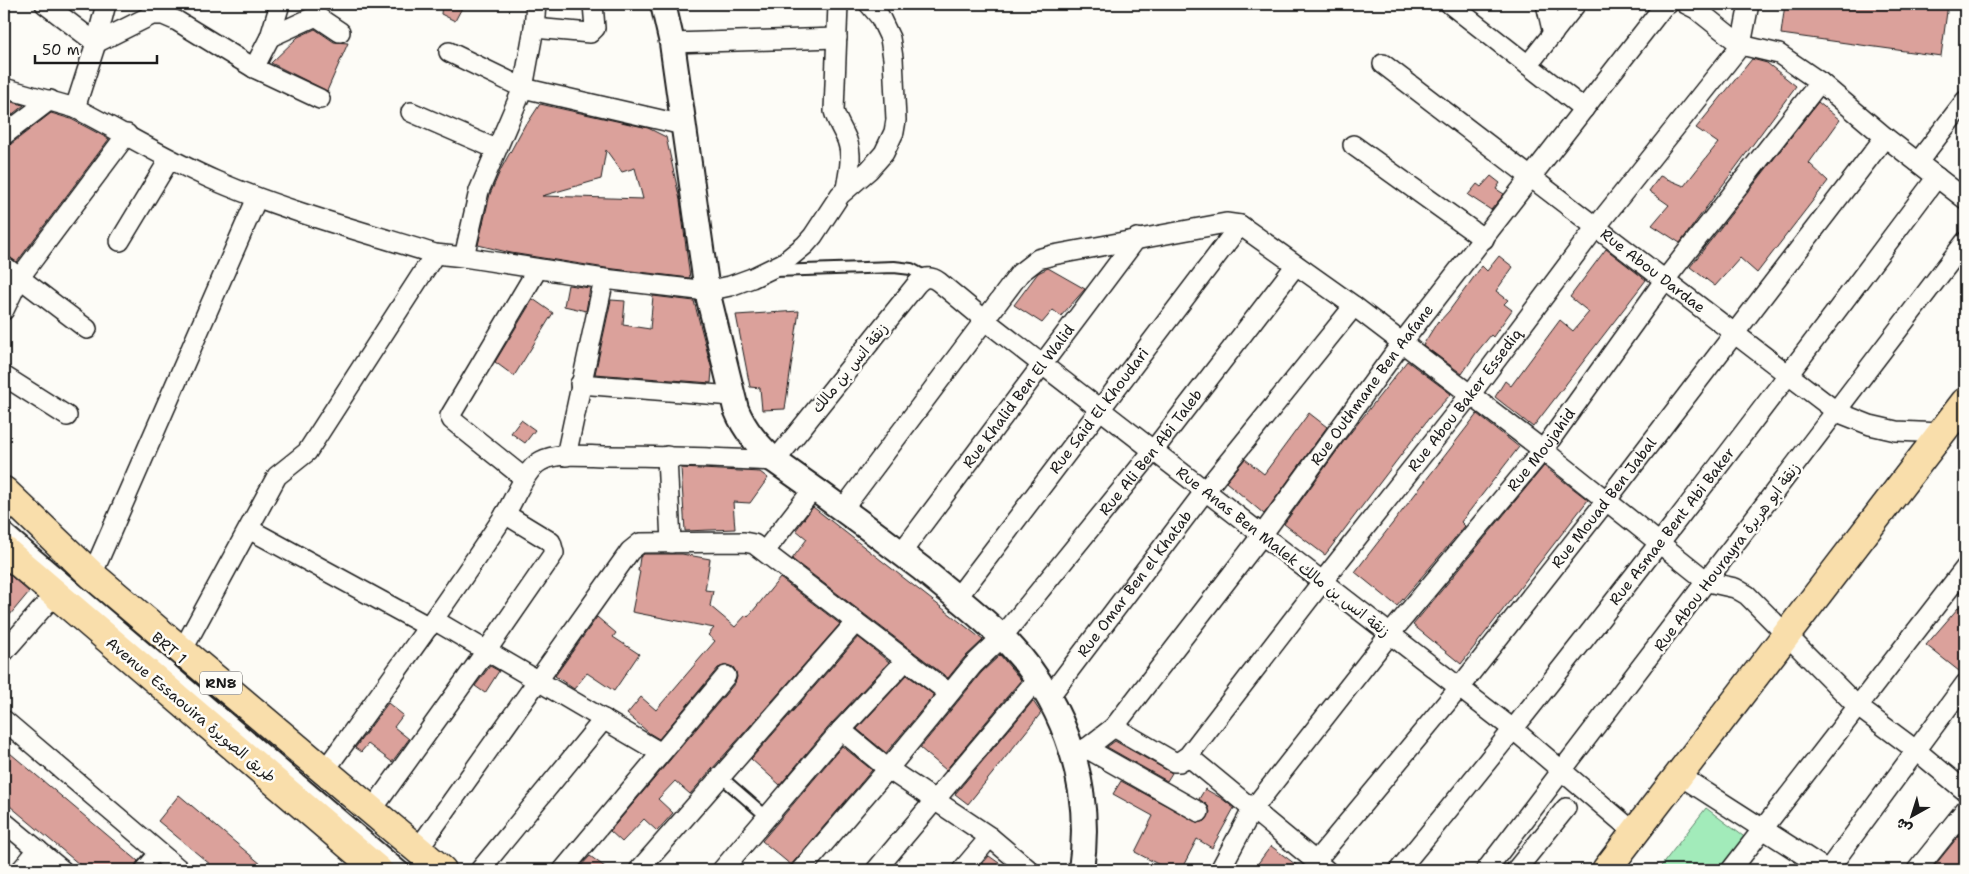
<svg xmlns="http://www.w3.org/2000/svg" width="1969" height="874" font-family="'Shantell Sans','Playpen Sans Arabic',sans-serif">
  <style>
    .garden { fill: #a2ebba; stroke: #5f846b }
    .building { fill: #dba19b; stroke: #1c1c1c; fill-rule: evenodd }
    .lines { fill: none; stroke-linecap: round; stroke-linejoin: round }
    .service-casing { stroke: #1c1c1c; stroke-width: 14 }
    .pedestrian-casing { stroke: #1c1c1c; stroke-width: 18 }
    .minor-casing { stroke: #1c1c1c; stroke-width: 22 }
    .tertiary-casing { stroke: #1c1c1c; stroke-width: 28 }
    .primary-casing { stroke: #1c1c1c; stroke-width: 31 }
    .service { stroke: #fdfcf7; stroke-width: 10 }
    .pedestrian { stroke: #fdfcf7; stroke-width: 14 }
    .minor { stroke: #fdfcf7; stroke-width: 19 }
    .tertiary { stroke: #fdfcf7; stroke-width: 24 }
    .primary { stroke: #f9deab; stroke-width: 28 }
    .labels { text-anchor: middle; stroke-width: 5; stroke-linejoin: round; paint-order: stroke }
    .shield { fill: #fdfcf7; stroke: #605f5e; stroke-width: 1 }
    .shield-label { font-size: 14px; font-weight: bold; fill: #1c1c1c }
    .street-label { font-size: 15px; fill: #1c1c1c; stroke: #fdfcf7 }
  </style>
  <rect width="100%" height="100%" fill="#fdfcf7"/>
  <filter id="ink" filterUnits="userSpaceOnUse"><feTurbulence type="fractalNoise" baseFrequency=".02" numOctaves="2"/><feDisplacementMap in="SourceGraphic" scale="10" xChannelSelector="R" yChannelSelector="G"/><feConvolveMatrix kernelMatrix="1 2 1 2 8 2 1 2 1" color-interpolation-filters="sRGB"/></filter>
  <g filter="url(#ink)">
    <!-- garden -->
    <path class="garden" d="M 1706,808 L 1747,839 L 1722,870 L 1658,870 Z"/>
    <!-- building -->
    <g class="building">
      <path d="M 442,4 L 464,4 L 455,21 L 441,14 Z"/>
      <path d="M 1785,4 L 1948,4 L 1941,56 L 1781,34 Z"/>
      <path d="M 315,29 L 334,42 L 348,43 L 327,91 L 271,63 L 298,37 Z"/>
      <path d="M 1752,59 L 1767,63 L 1796,86 L 1680,243 L 1652,225 L 1669,205 L 1649,191 L 1660,176 L 1684,186 L 1718,143 L 1696,128 Z"/>
      <path d="M 4,100 L 24,105 L 4,121 Z"/>
      <path d="M 1818,102 L 1840,120 L 1809,163 L 1828,181 L 1757,273 L 1740,258 L 1715,286 L 1690,267 Z"/>
      <path d="M 540,104 L 648,128 L 666,137 L 680,200 L 690,278 L 606,268 L 511,253 L 478,245 L 490,194 L 501,169 L 526,123 L 527,124 ZM 606,150 L 622,172 L 635,168 L 643,199 L 542,196 L 601,179 Z"/>
      <path d="M 51,113 L 71,119 L 109,139 L 17,262 L 4,255 L 4,146 L 11,144 Z"/>
      <path d="M 1491,176 L 1500,183 L 1496,189 L 1504,194 L 1491,210 L 1468,195 L 1477,184 L 1481,187 Z"/>
      <path d="M 1606,249 L 1646,280 L 1533,427 L 1495,397 L 1505,381 L 1511,386 L 1560,320 L 1573,331 L 1589,312 L 1570,297 Z"/>
      <path d="M 1499,256 L 1513,267 L 1496,291 L 1508,300 L 1504,304 L 1512,310 L 1493,337 L 1491,335 L 1477,352 L 1462,374 L 1423,345 L 1438,321 L 1439,322 L 1449,311 L 1482,266 L 1487,271 Z"/>
      <path d="M 1048,268 L 1085,289 L 1061,316 L 1053,310 L 1042,323 L 1014,305 L 1038,273 Z"/>
      <path d="M 568,285 L 590,288 L 586,311 L 564,306 Z"/>
      <path d="M 653,296 L 694,301 L 712,370 L 711,383 L 595,374 L 611,300 L 625,301 L 623,325 L 650,329 Z"/>
      <path d="M 533,299 L 553,313 L 514,376 L 495,362 Z"/>
      <path d="M 799,311 L 785,409 L 762,410 L 760,388 L 750,387 L 736,315 Z"/>
      <path d="M 1407,361 L 1451,394 L 1429,418 L 1325,555 L 1284,524 L 1344,441 Z"/>
      <path d="M 1309,413 L 1327,427 L 1264,514 L 1226,482 L 1245,459 L 1264,474 Z"/>
      <path d="M 1477,414 L 1519,447 L 1461,522 L 1465,526 L 1397,606 L 1355,572 Z"/>
      <path d="M 521,420 L 535,430 L 525,443 L 511,433 Z"/>
      <path d="M 1544,466 L 1588,500 L 1461,664 L 1413,625 Z"/>
      <path d="M 681,468 L 760,472 L 768,478 L 750,503 L 733,502 L 735,529 L 685,531 Z"/>
      <path d="M 813,507 L 983,640 L 964,658 L 948,678 L 792,559 L 807,539 L 796,530 Z"/>
      <path d="M 644,554 L 682,554 L 710,559 L 705,590 L 713,591 L 710,606 L 735,627 L 746,615 L 748,617 L 780,578 L 840,624 L 690,794 L 675,781 L 658,799 L 673,813 L 657,831 L 644,819 L 622,842 L 610,831 L 735,683 L 737,677 L 736,672 L 733,667 L 727,665 L 718,668 L 659,739 L 649,733 L 627,714 L 641,697 L 656,710 L 715,641 L 708,635 L 714,628 L 632,612 L 640,571 L 638,571 L 640,557 Z"/>
      <path d="M 4,570 L 29,592 L 4,622 Z"/>
      <path d="M 1965,600 L 1965,662 L 1959,671 L 1926,645 Z"/>
      <path d="M 597,617 L 616,633 L 613,637 L 639,654 L 614,691 L 587,673 L 574,689 L 555,676 Z"/>
      <path d="M 858,637 L 889,662 L 832,723 L 780,785 L 751,759 Z"/>
      <path d="M 1000,655 L 1021,680 L 946,770 L 920,748 L 981,673 Z"/>
      <path d="M 490,666 L 499,671 L 485,693 L 475,686 Z"/>
      <path d="M 907,675 L 934,695 L 886,753 L 857,729 Z"/>
      <path d="M 1033,701 L 1041,713 L 968,804 L 955,794 Z"/>
      <path d="M 388,703 L 403,715 L 394,727 L 409,739 L 392,762 L 368,744 L 361,752 L 355,748 Z"/>
      <path d="M 1115,741 L 1172,773 L 1167,781 L 1107,747 Z"/>
      <path d="M 842,746 L 872,770 L 791,865 L 762,841 Z"/>
      <path d="M 4,748 L 138,861 L 133,870 L 86,870 L 4,801 Z"/>
      <path d="M 1121,781 L 1199,823 L 1205,821 L 1210,812 L 1208,806 L 1199,799 L 1205,789 L 1221,798 L 1234,808 L 1212,848 L 1197,839 L 1181,870 L 1169,870 L 1135,852 L 1153,816 L 1113,794 Z"/>
      <path d="M 179,795 L 268,870 L 217,870 L 158,821 Z"/>
      <path d="M 1965,828 L 1965,870 L 1931,870 Z"/>
      <path d="M 1271,846 L 1303,870 L 1253,870 Z"/>
      <path d="M 590,856 L 609,870 L 577,870 Z"/>
      <path d="M 989,856 L 1009,870 L 977,870 Z"/>
    </g>
    <g class="lines">
      <!-- service casing -->
      <g class="service-casing">
        <g id="service">
          <path d="M 775,271 L 894,267 L 911,269 L 926,277"/>
          <path d="M 4,527 L 405,870"/>
          <path d="M 720,776 L 766,816"/>
        </g>
      </g>
      <!-- pedestrian casing -->
      <g class="pedestrian-casing">
        <path id="pedestrian" d="M 142,870 L 158,851"/>
      </g>
      <!-- minor casing -->
      <g class="minor-casing">
        <g id="minor">
          <path d="M 45,4 L 96,43 L 152,15 L 163,15 L 177,21 L 254,68 L 320,99"/>
          <path d="M 838,4 L 834,111 C 837,122 843,130 847,140 C 853,156 849,172 846,188"/>
          <path d="M 1450,4 L 1584,109"/>
          <path d="M 1546,4 L 1553,34"/>
          <path d="M 1686,4 L 1696,9 L 1741,45 L 1779,54 L 1820,82 L 1885,137 L 1965,199"/>
          <path d="M 534,28 L 590,33 L 595,28 L 593,4"/>
          <path d="M 270,37 L 316,16 L 340,32"/>
          <path d="M 672,43 L 837,38"/>
          <path d="M 449,52 L 523,88 L 683,125"/>
          <path id="s1" d="M 1383,64 L 1837,412 L 1870,425 L 1896,431 L 1941,433"/>
          <path d="M 1528,65 L 1576,4"/>
          <path d="M 254,68 L 270,37 L 280,4"/>
          <path d="M 4,88 L 75,108 L 96,43 L 106,4"/>
          <path d="M 75,108 C 122,132 167,160 216,181 C 286,211 361,231 435,254 L 464,257 L 604,279 L 707,291 L 730,286 L 752,278 L 783,263 L 805,245 L 813,236 L 840,195 L 869,170 L 884,153 L 894,132 L 896,120 L 893,58 L 890,38 L 880,17 L 869,4"/>
          <path d="M 411,112 L 496,149"/>
          <path d="M 4,135 L 50,100"/>
          <path d="M 1353,145 L 1484,239"/>
          <path d="M 1918,162 L 1965,101"/>
          <path d="M 120,241 L 169,160"/>
          <path d="M 464,257 L 479,191 L 523,88 L 534,28 L 536,4"/>
          <path d="M 4,266 L 87,329"/>
          <path d="M 4,310 L 20,277 L 35,257 L 127,134"/>
          <path d="M 4,376 L 67,416"/>
          <path d="M 580,384 L 732,396"/>
          <path d="M 566,456 L 604,279"/>
          <path d="M 667,456 L 671,543"/>
          <path d="M 524,478 L 452,420 L 450,416 L 537,270"/>
          <path d="M 843,509 L 1020,273 L 1038,259 L 1053,255 L 1226,223 L 1240,225 L 1354,306 L 1543,450 L 1708,582 L 1735,588 L 1747,595 L 1858,707 L 1917,751 L 1965,791"/>
          <path d="M 249,529 L 429,627"/>
          <path d="M 765,551 L 814,488"/>
          <path id="s2" d="M 901,553 L 1137,238"/>
          <path d="M 92,575 L 257,198"/>
          <path id="s3" d="M 957,598 L 1240,225"/>
          <path d="M 434,620 L 661,753"/>
          <path d="M 182,651 L 277,476 L 307,452 L 435,254"/>
          <path d="M 4,652 L 55,594"/>
          <path id="s4" d="M 1049,697 L 1205,491 L 1354,306"/>
          <path d="M 4,720 L 180,870"/>
          <path id="s5" d="M 1114,727 L 1174,762 L 1179,762 L 1188,756 L 1322,582 L 1470,395 L 1596,227 L 1741,45 L 1749,4"/>
          <path d="M 841,730 L 888,769 L 990,837 L 1029,870"/>
          <path d="M 1086,748 L 1199,812"/>
          <path d="M 1188,756 L 1326,870"/>
          <path id="s6" d="M 1074,758 L 1114,727 L 1262,535 L 1401,344 L 1663,7 L 1668,4"/>
          <path d="M 325,770 C 386,686 447,603 504,516 C 514,501 525,469 541,461 C 557,452 587,456 605,456 C 662,456 719,458 775,461 L 916,285 C 923,277 930,275 939,282 L 986,321 L 1514,730 L 1635,833"/>
          <path d="M 1679,775 L 1827,870"/>
          <path d="M 372,810 L 487,650 L 554,553 L 551,542 L 505,514"/>
          <path d="M 4,822 L 62,870"/>
          <path d="M 418,849 L 630,551 L 640,543 L 744,542 L 754,544 L 949,693"/>
          <path id="s7" d="M 1315,862 L 1459,688 L 1606,501 L 1885,137"/>
          <path d="M 21,870 L 38,850"/>
          <path d="M 480,870 L 604,719"/>
          <path d="M 563,870 L 726,676"/>
          <path d="M 639,870 L 856,622"/>
          <path d="M 722,870 L 841,730 L 906,660"/>
          <path id="s8" d="M 801,870 L 888,769 L 973,665 L 1002,637 L 1153,451 L 1296,265"/>
          <path d="M 876,870 L 1037,679"/>
          <path d="M 962,870 L 990,837"/>
          <path id="s9" d="M 1220,870 L 1252,810 L 1390,634 L 1543,450 L 1664,281 L 1820,82"/>
          <path id="s10" d="M 1399,870 C 1585,644 1762,411 1937,177"/>
          <path d="M 1486,870 L 1965,242"/>
          <path d="M 1516,870 L 1566,808"/>
          <path d="M 1731,870 L 1965,568"/>
          <path d="M 1828,870 L 1965,684"/>
          <path d="M 1917,870 L 1965,810"/>
        </g>
      </g>
      <!-- tertiary casing -->
      <g class="tertiary-casing">
        <path id="tertiary" d="M 663,4 L 672,43 L 707,291 L 736,409 C 745,431 758,445 775,461 C 825,496 874,532 922,569 C 952,594 984,618 1011,646 C 1067,706 1093,789 1081,870"/>
      </g>
      <!-- primary casing -->
      <g class="primary-casing">
        <g id="primary">
          <path d="M 4,491 L 92,575 L 442,870"/>
          <path d="M 4,550 L 378,870"/>
          <path d="M 1606,870 L 1965,402"/>
        </g>
      </g>
      <!-- service -->
      <use href="#service" class="service"/>
      <!-- pedestrian -->
      <use href="#pedestrian" class="pedestrian"/>
      <!-- minor -->
      <use href="#minor" class="minor"/>
      <!-- tertiary -->
      <use href="#tertiary" class="tertiary"/>
      <!-- primary -->
      <use href="#primary" class="primary"/>
    </g>
  </g>
  <g class="labels">
    <!-- shield labels -->
    <rect class="shield" x="200" y="671.5" width="42" height="23" rx="4"/>
    <g class="shield-label">
      <text x="221" y="688">RN8</text>
    </g>
    <!-- street labels -->
    <g class="street-label">
      <text dy="5" stroke="none"><textPath href="#s1" startOffset="340">Rue Abou Dardae</textPath></text>
      <text transform="translate(850 368) rotate(-51)" y="5">زنقة انس بن مالك</text>
      <text dy="5" stroke="none"><textPath href="#s6" startOffset="479">Rue Outhmane Ben Aafane</textPath></text>
      <text dy="5" stroke="none"><textPath href="#s2" startOffset="196">Rue Khalid Ben El Walid</textPath></text>
      <text dy="5" stroke="none"><textPath href="#s5" startOffset="536">Rue Abou Baker Essediq</textPath></text>
      <text dy="5" stroke="none"><textPath href="#s3" startOffset="235">Rue Said El Khoudari</textPath></text>
      <text dy="5" stroke="none"><textPath href="#s9" startOffset="530">Rue Moujahid</textPath></text>
      <text dy="5" stroke="none"><textPath href="#s8" startOffset="545">Rue Ali Ben Abi Taleb</textPath></text>
      <text dy="5" stroke="none"><textPath href="#s7" startOffset="461">Rue Mouad Ben Jabal</textPath></text>
      <text dy="5" stroke="none"><textPath href="#s10" startOffset="439">Rue Asmae Bent Abi Baker</textPath></text>
      <text transform="translate(1283 552) rotate(38)" y="5">Rue Anas Ben Malek زنقة انس بن مالك</text>
      <text transform="translate(1727 557) rotate(-53)" y="5">Rue Abou Hourayra زنقة ابو هريرة</text>
      <text dy="5" stroke="none"><textPath href="#s4" startOffset="142">Rue Omar Ben el Khatab</textPath></text>
      <text transform="translate(169 648) rotate(40)" y="5">BRT 1</text>
      <text transform="translate(191 710) rotate(40)" y="5">Avenue Essaouira طريق الصويرة</text>
    </g>
  </g>
  <!-- margin -->
  <rect width="1969" height="874" fill="none" stroke="#fdfcf7" stroke-width="20"/>
  <rect x="10" y="10" width="1949" height="854" fill="none" stroke="#1c1c1c" stroke-width="2" filter="url(#ink)"/>
  <!-- north arrow -->
  <g transform="translate(1912 816) rotate(219)" stroke="#fdfcf7" stroke-width="4" paint-order="stroke">
  <path d="M0-4L9 19L0 12L-9 19Z" fill="#1c1c1c"/>
  <text y="-8" font-size="14" font-weight="bold" text-anchor="middle" fill="#1c1c1c">ش</text>
  </g>
  <!-- scale -->
  <path d="M35 55v8h122v-8" fill="none" stroke="#1c1c1c" stroke-width="2.5"/>
  <text x="42" y="55" font-size="15" fill="#1c1c1c" stroke="#fdfcf7" stroke-width="4" paint-order="stroke">50 m</text>
</svg>
